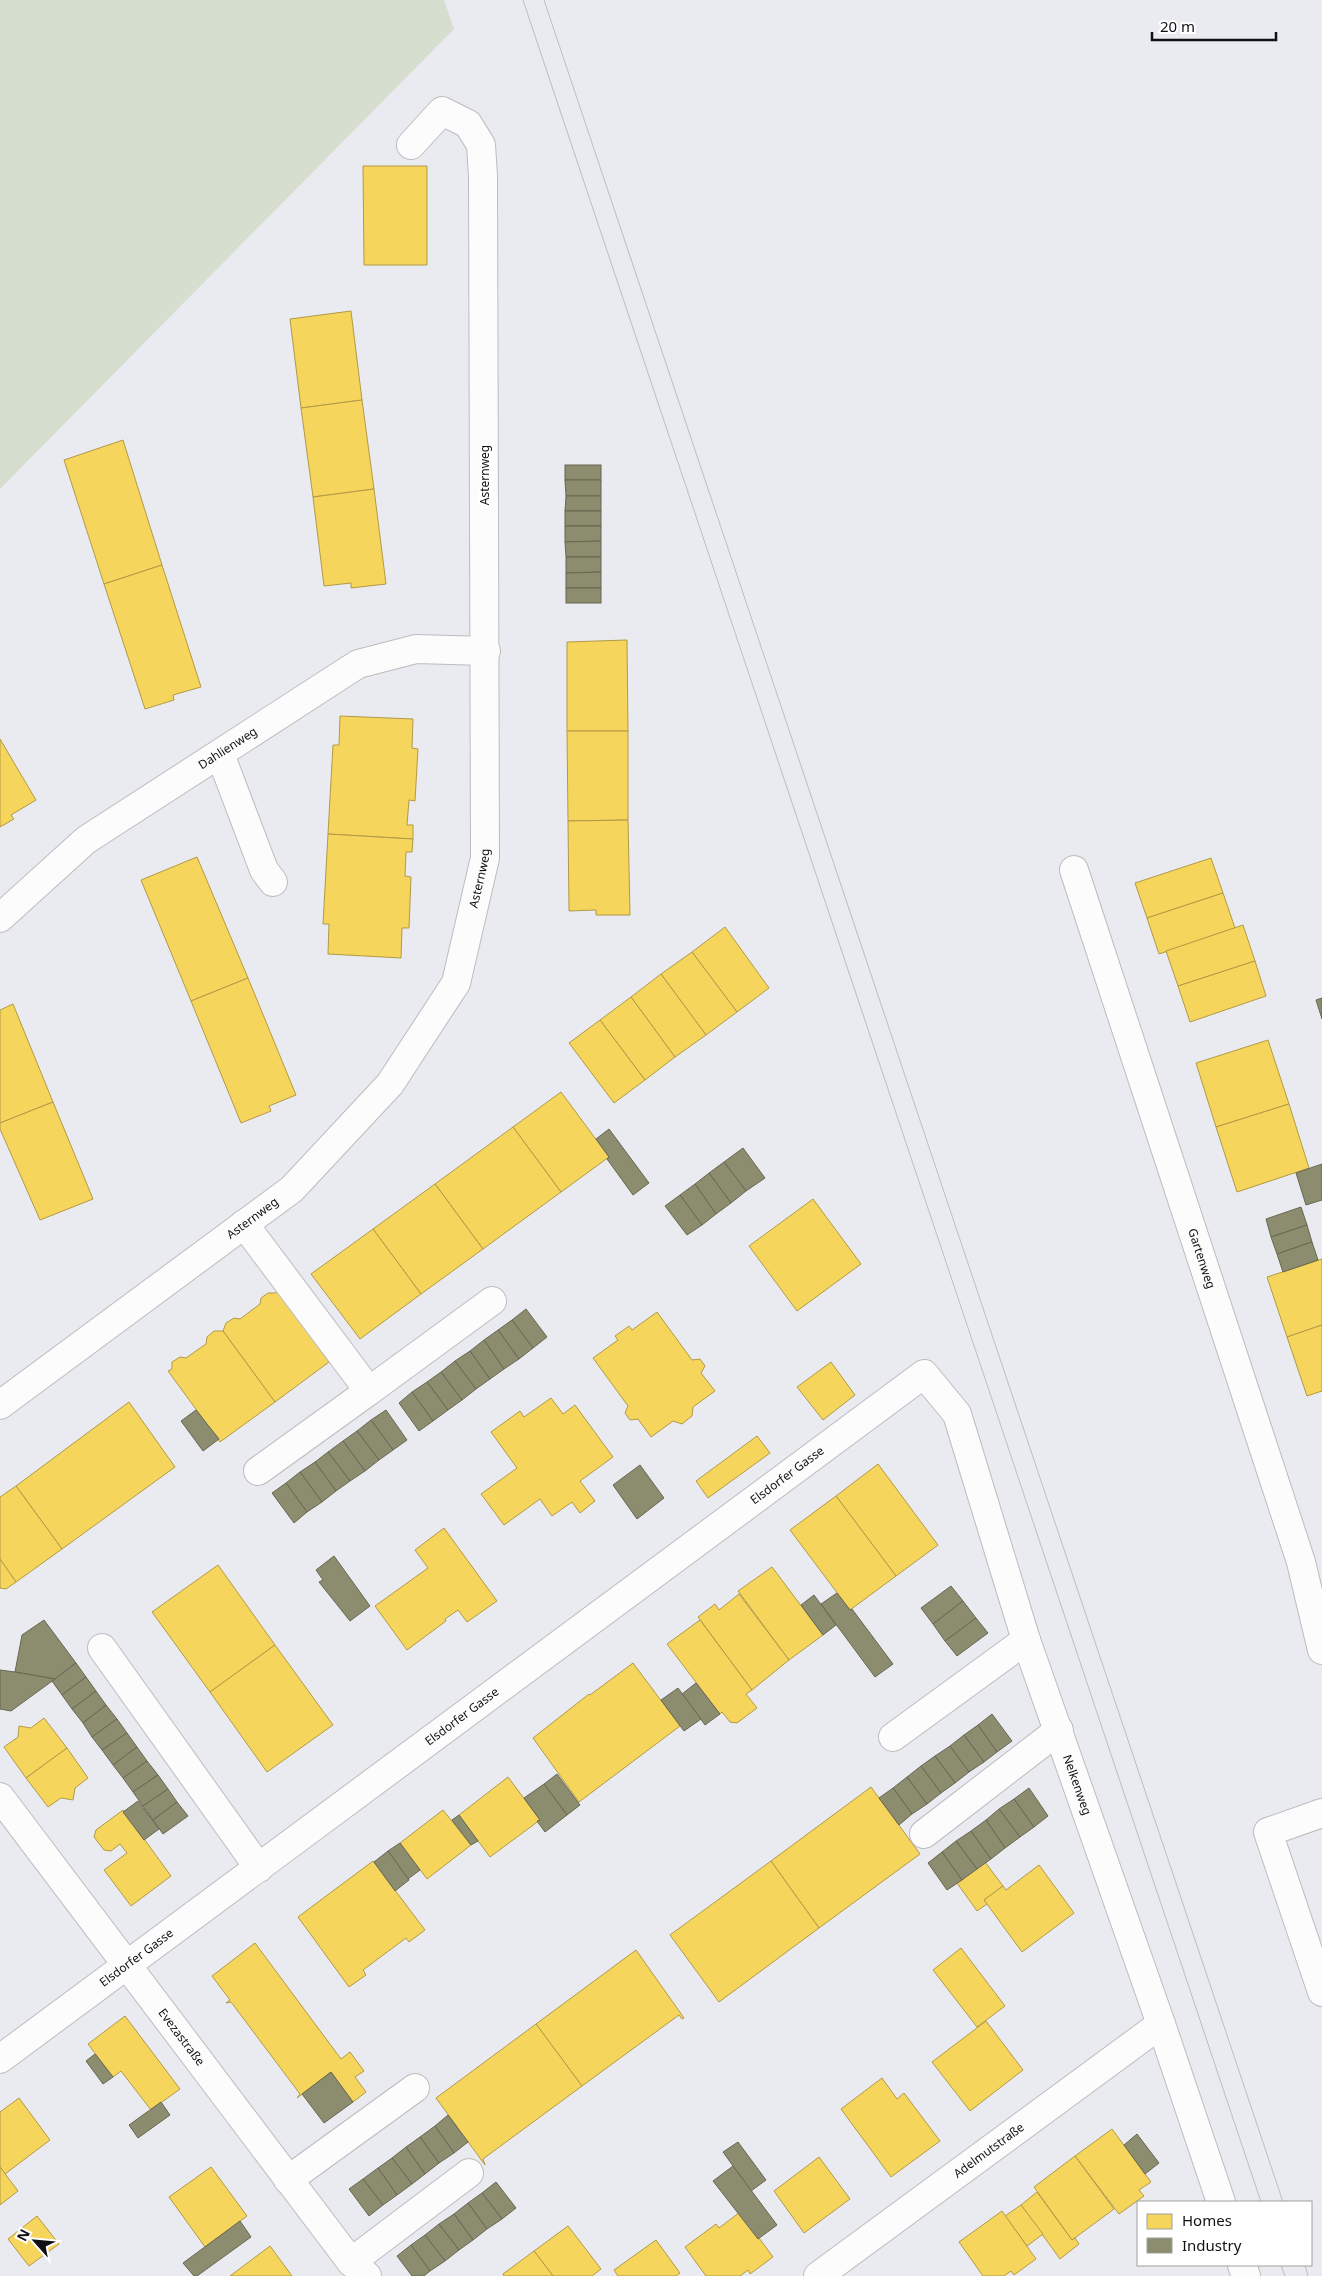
<svg xmlns="http://www.w3.org/2000/svg" width="1322" height="2276" font-family="'Noto Sans',sans-serif">
  <style>
    .green { fill: #d5decf }
    .homes { fill: #f6d55c; stroke: #b19a46 }
    .industry { fill: #8c8c6e; stroke: #676753 }
    .lines { fill: none; stroke-linecap: round; stroke-linejoin: round }
    .minor-casing { stroke: #bcbcc0; stroke-width: 30 }
    .minor { stroke: #fcfcfd; stroke-width: 28 }
    .tram { stroke: #bdbdbf; stroke-width: 1 }
    .labels { text-anchor: middle; stroke-width: 5; stroke-linejoin: round; paint-order: stroke }
    .street-label { font-size: 12px; fill: #111114; stroke: #fff }
  </style>
  <rect width="100%" height="100%" fill="#eaebf0"/>
  <!-- green -->
  <path class="green" d="M 0,0 L 444,0 L 454,29 L 0,489 Z"/>
  <!-- homes -->
  <g class="homes">
    <path d="M 363,166 L 427,166 L 427,265 L 364,265 Z"/>
    <path d="M 351,311 L 362,400 L 301,408 L 290,319 Z"/>
    <path d="M 362,400 L 374,489 L 313,497 L 301,408 Z"/>
    <path d="M 123,440 L 162,565 L 104,584 L 64,460 Z"/>
    <path d="M 374,489 L 386,584 L 351,588 L 351,583 L 324,586 L 313,497 Z"/>
    <path d="M 162,565 L 201,687 L 173,695 L 174,700 L 145,709 L 104,584 Z"/>
    <path d="M 627,640 L 628,731 L 567,731 L 567,642 Z"/>
    <path d="M 340,716 L 413,719 L 412,748 L 418,749 L 415,801 L 409,800 L 407,825 L 413,825 L 413,839 L 328,834 L 333,745 L 339,745 Z"/>
    <path d="M 567,731 L 628,731 L 628,820 L 568,821 Z"/>
    <path d="M 0,739 L 36,800 L 11,815 L 14,819 L 0,827 Z"/>
    <path d="M 628,820 L 630,915 L 596,915 L 596,910 L 569,911 L 568,821 Z"/>
    <path d="M 328,834 L 413,839 L 412,852 L 406,852 L 405,876 L 411,877 L 409,928 L 402,928 L 401,958 L 328,954 L 329,924 L 323,924 Z"/>
    <path d="M 197,857 L 248,978 L 191,1001 L 141,880 Z"/>
    <path d="M 1211,858 L 1223,893 L 1147,918 L 1135,883 Z"/>
    <path d="M 1223,893 L 1235,928 L 1159,954 L 1147,918 Z"/>
    <path d="M 1243,925 L 1255,961 L 1178,986 L 1166,951 Z"/>
    <path d="M 725,927 L 769,988 L 737,1012 L 692,952 Z"/>
    <path d="M 692,952 L 737,1012 L 706,1035 L 661,974 Z"/>
    <path d="M 1255,961 L 1266,996 L 1190,1022 L 1178,986 Z"/>
    <path d="M 661,974 L 706,1035 L 675,1057 L 631,997 Z"/>
    <path d="M 248,978 L 296,1095 L 269,1106 L 271,1111 L 241,1123 L 191,1001 Z"/>
    <path d="M 631,997 L 675,1057 L 645,1080 L 600,1020 Z"/>
    <path d="M 13,1004 L 53,1102 L 0,1123 L 0,1010 Z"/>
    <path d="M 600,1020 L 645,1080 L 614,1103 L 569,1043 Z"/>
    <path d="M 1268,1040 L 1289,1104 L 1216,1127 L 1196,1063 Z"/>
    <path d="M 561,1092 L 609,1157 L 561,1192 L 513,1127 Z"/>
    <path d="M 53,1102 L 93,1199 L 40,1220 L 0,1129 L 0,1123 Z"/>
    <path d="M 1289,1104 L 1309,1168 L 1237,1192 L 1216,1127 Z"/>
    <path d="M 513,1127 L 561,1192 L 483,1249 L 435,1184 Z"/>
    <path d="M 435,1184 L 483,1249 L 421,1294 L 373,1229 Z"/>
    <path d="M 813,1199 L 861,1264 L 797,1311 L 749,1246 Z"/>
    <path d="M 373,1229 L 421,1294 L 360,1339 L 311,1274 Z"/>
    <path d="M 1322,1259 L 1322,1325 L 1287,1337 L 1267,1277 Z"/>
    <path d="M 278,1291 L 329,1362 L 275,1402 L 223,1331 L 226,1323 L 234,1318 L 240,1319 L 260,1304 L 261,1298 L 268,1293 L 275,1293 Z"/>
    <path d="M 657,1312 L 692,1360 L 700,1359 L 705,1366 L 701,1373 L 715,1391 L 693,1407 L 692,1416 L 682,1424 L 673,1421 L 651,1437 L 638,1419 L 630,1420 L 625,1413 L 628,1406 L 593,1358 L 618,1340 L 615,1336 L 629,1326 L 632,1330 Z"/>
    <path d="M 1322,1325 L 1322,1391 L 1307,1396 L 1287,1337 Z"/>
    <path d="M 214,1331 L 223,1331 L 275,1402 L 220,1442 L 168,1371 L 172,1369 L 172,1362 L 180,1357 L 186,1358 L 206,1344 L 207,1337 Z"/>
    <path d="M 831,1362 L 855,1395 L 823,1420 L 797,1387 Z"/>
    <path d="M 551,1398 L 563,1414 L 575,1405 L 613,1457 L 580,1481 L 595,1501 L 580,1513 L 572,1502 L 552,1516 L 540,1499 L 504,1525 L 481,1494 L 517,1468 L 491,1432 L 520,1411 L 524,1417 Z"/>
    <path d="M 129,1402 L 175,1467 L 62,1549 L 16,1486 Z"/>
    <path d="M 757,1436 L 770,1453 L 708,1498 L 696,1481 Z"/>
    <path d="M 878,1464 L 938,1545 L 896,1576 L 836,1496 Z"/>
    <path d="M 16,1486 L 62,1549 L 16,1582 L 0,1559 L 0,1497 Z"/>
    <path d="M 836,1496 L 896,1576 L 850,1610 L 790,1530 Z"/>
    <path d="M 444,1528 L 497,1601 L 467,1622 L 458,1610 L 445,1619 L 446,1621 L 407,1650 L 375,1606 L 428,1568 L 415,1550 Z"/>
    <path d="M 0,1559 L 16,1582 L 6,1589 L 0,1588 Z"/>
    <path d="M 218,1565 L 275,1645 L 210,1692 L 152,1612 Z"/>
    <path d="M 772,1567 L 823,1635 L 789,1660 L 738,1591 Z"/>
    <path d="M 739,1594 L 789,1660 L 752,1690 L 698,1617 L 715,1604 L 719,1610 Z"/>
    <path d="M 700,1620 L 752,1690 L 746,1694 L 757,1708 L 737,1723 L 730,1722 L 722,1712 L 720,1714 L 667,1644 Z"/>
    <path d="M 275,1645 L 333,1725 L 267,1772 L 210,1692 Z"/>
    <path d="M 633,1663 L 680,1726 L 579,1802 L 533,1738 L 589,1694 L 590,1695 Z"/>
    <path d="M 44,1718 L 67,1748 L 26,1778 L 4,1747 L 18,1737 L 19,1726 L 31,1728 Z"/>
    <path d="M 67,1748 L 88,1778 L 75,1788 L 73,1800 L 61,1798 L 48,1807 L 26,1778 Z"/>
    <path d="M 508,1777 L 540,1820 L 490,1857 L 459,1815 Z"/>
    <path d="M 871,1787 L 920,1854 L 819,1928 L 771,1861 Z"/>
    <path d="M 123,1810 L 171,1876 L 131,1906 L 104,1870 L 127,1853 L 120,1844 L 111,1851 L 104,1850 L 94,1837 L 96,1830 Z"/>
    <path d="M 443,1810 L 471,1845 L 427,1879 L 400,1843 Z"/>
    <path d="M 373,1861 L 425,1930 L 409,1942 L 406,1938 L 363,1970 L 366,1975 L 349,1987 L 298,1917 Z"/>
    <path d="M 771,1861 L 819,1928 L 719,2002 L 670,1935 Z"/>
    <path d="M 985,1862 L 1003,1886 L 984,1900 L 987,1904 L 977,1911 L 957,1883 Z"/>
    <path d="M 1039,1865 L 1074,1913 L 1022,1952 L 984,1900 L 1003,1886 L 1006,1890 Z"/>
    <path d="M 255,1943 L 341,2059 L 350,2052 L 364,2071 L 355,2077 L 366,2092 L 353,2102 L 331,2072 L 297,2098 L 300,2094 L 231,2002 L 226,2003 L 230,2000 L 212,1976 Z"/>
    <path d="M 961,1948 L 1005,2006 L 977,2027 L 933,1970 Z"/>
    <path d="M 636,1950 L 684,2018 L 682,2019 L 679,2015 L 582,2086 L 536,2024 Z"/>
    <path d="M 125,2016 L 180,2089 L 151,2110 L 121,2071 L 113,2077 L 88,2044 Z"/>
    <path d="M 986,2021 L 1023,2070 L 970,2111 L 932,2062 Z"/>
    <path d="M 536,2024 L 582,2086 L 483,2159 L 485,2165 L 436,2098 Z"/>
    <path d="M 882,2078 L 897,2099 L 904,2093 L 940,2141 L 891,2177 L 841,2109 Z"/>
    <path d="M 19,2098 L 50,2140 L 5,2174 L 0,2167 L 0,2112 Z"/>
    <path d="M 1112,2129 L 1151,2182 L 1139,2190 L 1144,2196 L 1119,2214 L 1075,2156 Z"/>
    <path d="M 1075,2156 L 1114,2209 L 1072,2240 L 1034,2187 Z"/>
    <path d="M 819,2157 L 850,2199 L 804,2233 L 774,2191 Z"/>
    <path d="M 0,2167 L 18,2191 L 0,2205 Z"/>
    <path d="M 211,2167 L 247,2216 L 205,2247 L 169,2197 Z"/>
    <path d="M 1037,2192 L 1072,2240 L 1075,2238 L 1079,2244 L 1060,2259 L 1021,2205 Z"/>
    <path d="M 1021,2205 L 1043,2234 L 1027,2246 L 1005,2216 Z"/>
    <path d="M 1002,2211 L 1036,2259 L 1014,2275 L 1011,2271 L 1004,2276 L 983,2276 L 959,2242 Z"/>
    <path d="M 740,2212 L 773,2257 L 750,2274 L 748,2270 L 740,2276 L 706,2276 L 685,2247 L 716,2224 L 719,2228 Z"/>
    <path d="M 37,2216 L 59,2244 L 29,2266 L 8,2239 Z"/>
    <path d="M 568,2226 L 601,2269 L 592,2276 L 553,2276 L 534,2251 Z"/>
    <path d="M 656,2240 L 680,2273 L 676,2276 L 618,2276 L 614,2270 Z"/>
    <path d="M 270,2246 L 292,2276 L 230,2276 Z"/>
    <path d="M 534,2251 L 553,2276 L 504,2276 L 503,2274 Z"/>
  </g>
  <!-- industry -->
  <g class="industry">
    <rect x="565" y="465" width="36" height="15"/>
    <path d="M 565,480 L 601,480 L 601,496 L 566,496 Z"/>
    <path d="M 566,496 L 601,496 L 601,511 L 565,511 Z"/>
    <rect x="565" y="511" width="36" height="15"/>
    <path d="M 565,526 L 601,526 L 601,541 L 565,542 Z"/>
    <path d="M 601,541 L 601,557 L 566,557 L 565,542 Z"/>
    <path d="M 566,557 L 601,557 L 601,572 L 566,573 Z"/>
    <path d="M 601,572 L 601,588 L 566,588 L 566,573 Z"/>
    <rect x="566" y="588" width="35" height="15"/>
    <path d="M 1322,998 L 1322,1019 L 1316,1000 Z"/>
    <path d="M 609,1129 L 649,1183 L 633,1195 L 607,1159 L 609,1157 L 596,1139 Z"/>
    <path d="M 743,1148 L 765,1178 L 746,1191 L 724,1162 Z"/>
    <path d="M 724,1162 L 746,1191 L 731,1203 L 709,1173 Z"/>
    <path d="M 1322,1164 L 1322,1200 L 1306,1205 L 1296,1173 Z"/>
    <path d="M 709,1173 L 731,1203 L 716,1214 L 695,1184 Z"/>
    <path d="M 695,1184 L 716,1214 L 702,1225 L 680,1195 Z"/>
    <path d="M 680,1195 L 702,1225 L 687,1235 L 665,1206 Z"/>
    <path d="M 1301,1207 L 1307,1225 L 1271,1237 L 1266,1219 Z"/>
    <path d="M 1307,1225 L 1312,1242 L 1277,1254 L 1271,1237 Z"/>
    <path d="M 1312,1242 L 1318,1260 L 1283,1272 L 1277,1254 Z"/>
    <path d="M 526,1309 L 547,1337 L 533,1348 L 512,1320 Z"/>
    <path d="M 512,1320 L 533,1348 L 519,1359 L 498,1330 Z"/>
    <path d="M 498,1330 L 519,1359 L 504,1369 L 484,1340 Z"/>
    <path d="M 484,1340 L 504,1369 L 490,1379 L 470,1351 Z"/>
    <path d="M 470,1351 L 490,1379 L 476,1389 L 455,1361 Z"/>
    <path d="M 455,1361 L 476,1389 L 462,1400 L 441,1372 Z"/>
    <path d="M 441,1372 L 462,1400 L 448,1410 L 427,1382 Z"/>
    <path d="M 427,1382 L 448,1410 L 433,1421 L 412,1392 Z"/>
    <path d="M 412,1392 L 433,1421 L 419,1431 L 399,1403 Z"/>
    <path d="M 196,1410 L 219,1439 L 203,1451 L 181,1421 Z"/>
    <path d="M 386,1410 L 407,1440 L 393,1450 L 371,1420 Z"/>
    <path d="M 371,1420 L 393,1450 L 379,1460 L 357,1431 Z"/>
    <path d="M 357,1431 L 379,1460 L 365,1471 L 343,1441 Z"/>
    <path d="M 343,1441 L 365,1471 L 350,1481 L 328,1452 Z"/>
    <path d="M 328,1452 L 350,1481 L 336,1491 L 315,1462 Z"/>
    <path d="M 315,1462 L 336,1491 L 322,1502 L 300,1472 Z"/>
    <path d="M 640,1465 L 664,1498 L 637,1519 L 613,1485 Z"/>
    <path d="M 300,1472 L 322,1502 L 307,1512 L 286,1483 Z"/>
    <path d="M 286,1483 L 307,1512 L 294,1523 L 272,1493 Z"/>
    <path d="M 334,1556 L 370,1606 L 350,1621 L 319,1582 L 323,1580 L 316,1570 Z"/>
    <path d="M 951,1586 L 963,1601 L 933,1624 L 921,1608 Z"/>
    <path d="M 837,1593 L 850,1610 L 852,1609 L 893,1664 L 875,1677 L 821,1604 Z"/>
    <path d="M 814,1595 L 836,1625 L 823,1635 L 801,1605 Z"/>
    <path d="M 963,1601 L 976,1618 L 945,1641 L 933,1624 Z"/>
    <path d="M 976,1618 L 988,1633 L 957,1656 L 945,1641 Z"/>
    <path d="M 44,1620 L 76,1663 L 55,1679 L 15,1672 L 22,1635 Z"/>
    <path d="M 76,1663 L 86,1677 L 62,1695 L 52,1681 Z"/>
    <path d="M 0,1670 L 15,1672 L 55,1679 L 11,1711 L 0,1709 Z"/>
    <path d="M 86,1677 L 96,1691 L 72,1709 L 62,1695 Z"/>
    <path d="M 696,1683 L 720,1714 L 705,1725 L 682,1694 Z"/>
    <path d="M 678,1688 L 701,1719 L 684,1731 L 661,1700 Z"/>
    <path d="M 96,1691 L 106,1705 L 83,1723 L 72,1709 Z"/>
    <path d="M 106,1705 L 117,1719 L 92,1737 L 83,1723 Z"/>
    <path d="M 992,1714 L 1012,1741 L 997,1752 L 978,1725 Z"/>
    <path d="M 117,1719 L 127,1733 L 102,1750 L 92,1737 Z"/>
    <path d="M 978,1725 L 997,1752 L 984,1762 L 964,1735 Z"/>
    <path d="M 127,1733 L 137,1747 L 113,1765 L 102,1750 Z"/>
    <path d="M 964,1735 L 984,1762 L 969,1772 L 950,1746 Z"/>
    <path d="M 950,1746 L 969,1772 L 955,1783 L 935,1756 Z"/>
    <path d="M 137,1747 L 147,1761 L 123,1778 L 113,1765 Z"/>
    <path d="M 935,1756 L 955,1783 L 941,1793 L 921,1766 Z"/>
    <path d="M 147,1761 L 158,1775 L 133,1792 L 123,1778 Z"/>
    <path d="M 921,1766 L 941,1793 L 927,1804 L 907,1777 Z"/>
    <path d="M 557,1774 L 580,1805 L 567,1815 L 544,1784 Z"/>
    <path d="M 158,1775 L 168,1789 L 143,1806 L 133,1792 Z"/>
    <path d="M 907,1777 L 927,1804 L 912,1814 L 893,1788 Z"/>
    <path d="M 544,1784 L 567,1815 L 545,1832 L 537,1821 L 540,1820 L 524,1798 Z"/>
    <path d="M 893,1788 L 912,1814 L 899,1825 L 879,1798 Z"/>
    <path d="M 1029,1788 L 1048,1816 L 1034,1827 L 1014,1799 Z"/>
    <path d="M 168,1789 L 177,1802 L 153,1820 L 143,1806 Z"/>
    <path d="M 1014,1799 L 1034,1827 L 1020,1837 L 999,1809 Z"/>
    <path d="M 138,1801 L 159,1829 L 144,1840 L 123,1812 Z"/>
    <path d="M 177,1802 L 188,1816 L 163,1834 L 153,1820 Z"/>
    <path d="M 999,1809 L 1020,1837 L 1005,1848 L 986,1820 Z"/>
    <path d="M 459,1815 L 478,1841 L 471,1845 L 452,1820 Z"/>
    <path d="M 986,1820 L 1005,1848 L 991,1859 L 971,1831 Z"/>
    <path d="M 971,1831 L 991,1859 L 977,1869 L 956,1841 Z"/>
    <path d="M 956,1841 L 977,1869 L 962,1880 L 942,1852 Z"/>
    <path d="M 400,1843 L 420,1870 L 408,1879 L 388,1851 Z"/>
    <path d="M 388,1851 L 409,1880 L 395,1891 L 374,1862 Z"/>
    <path d="M 942,1852 L 962,1880 L 947,1890 L 928,1863 Z"/>
    <path d="M 95,2054 L 113,2077 L 103,2084 L 86,2061 Z"/>
    <path d="M 331,2072 L 353,2102 L 324,2123 L 302,2094 Z"/>
    <path d="M 161,2102 L 170,2115 L 138,2138 L 129,2125 Z"/>
    <path d="M 448,2115 L 468,2142 L 454,2153 L 435,2126 Z"/>
    <path d="M 435,2126 L 454,2153 L 439,2163 L 420,2137 Z"/>
    <path d="M 1137,2134 L 1159,2163 L 1145,2174 L 1124,2145 Z"/>
    <path d="M 420,2137 L 439,2163 L 425,2174 L 406,2147 Z"/>
    <path d="M 738,2142 L 766,2180 L 751,2191 L 723,2152 Z"/>
    <path d="M 406,2147 L 425,2174 L 412,2184 L 392,2158 Z"/>
    <path d="M 392,2158 L 412,2184 L 397,2195 L 378,2168 Z"/>
    <path d="M 733,2166 L 777,2225 L 758,2239 L 713,2181 Z"/>
    <path d="M 378,2168 L 397,2195 L 383,2205 L 363,2179 Z"/>
    <path d="M 363,2179 L 383,2205 L 369,2216 L 349,2189 Z"/>
    <path d="M 496,2182 L 516,2208 L 502,2219 L 482,2193 Z"/>
    <path d="M 482,2193 L 502,2219 L 487,2229 L 468,2203 Z"/>
    <path d="M 468,2203 L 487,2229 L 473,2240 L 454,2214 Z"/>
    <path d="M 454,2214 L 473,2240 L 459,2250 L 439,2224 Z"/>
    <path d="M 240,2221 L 251,2237 L 197,2276 L 194,2276 L 183,2263 Z"/>
    <path d="M 439,2224 L 459,2250 L 445,2261 L 425,2235 Z"/>
    <path d="M 425,2235 L 445,2261 L 430,2271 L 411,2245 Z"/>
    <path d="M 411,2245 L 430,2271 L 424,2276 L 412,2276 L 397,2256 Z"/>
  </g>
  <g class="lines">
    <!-- minor casing -->
    <g class="minor-casing">
      <g id="minor">
        <path d="M 220,754 L 264,870 L 273,882"/>
        <path id="s1" d="M 1074,870 L 1301,1562 L 1322,1650"/>
        <path id="s2" d="M 0,918 L 86,840 L 358,664 L 416,649 L 486,651"/>
        <path d="M 244,1224 L 369,1391 L 492,1301"/>
        <path id="s3" d="M 0,1405 L 292,1189 L 390,1084 L 456,983 L 485,858 L 483,176 L 481,145 L 468,124 L 442,111 L 411,145"/>
        <path d="M 258,1471 L 369,1391"/>
        <path d="M 102,1648 L 259,1868"/>
        <path d="M 893,1737 L 1026,1640"/>
        <path id="s4" d="M 0,1797 L 351,2262 L 367,2276"/>
        <path d="M 1322,1813 L 1268,1832 L 1322,1992"/>
        <path d="M 924,1834 L 1059,1730"/>
        <path id="s5" d="M 0,2059 L 924,1374 L 957,1414 L 1026,1640 L 1161,2024 L 1221,2202"/>
        <path d="M 288,2180 L 415,2088"/>
        <path d="M 351,2262 L 469,2173"/>
        <path d="M 1242,2265 L 1246,2276"/>
        <path id="s6" d="M 818,2276 L 1161,2024"/>
      </g>
    </g>
    <!-- minor -->
    <use href="#minor" class="minor"/>
    <!-- tram -->
    <g class="tram">
      <path d="M 523,0 L 1261,2202"/>
      <path d="M 544,0 L 1283,2202"/>
      <path d="M 1281,2265 L 1285,2276"/>
      <path d="M 1305,2265 L 1308,2276"/>
    </g>
  </g>
  <g class="labels">
    <!-- street labels -->
    <g class="street-label">
      <text transform="translate(485 475) rotate(-90)" y="4">Asternweg</text>
      <text dy="4" stroke="none"><textPath href="#s2" startOffset="285">Dahlienweg</textPath></text>
      <text dy="4" stroke="none"><textPath href="#s3" startOffset="735">Asternweg</textPath></text>
      <text dy="4" stroke="none"><textPath href="#s3" startOffset="314">Asternweg</textPath></text>
      <text dy="4" stroke="none"><textPath href="#s1" startOffset="409">Gartenweg</textPath></text>
      <text dy="4" stroke="none"><textPath href="#s5" startOffset="980">Elsdorfer Gasse</textPath></text>
      <text dy="4" stroke="none"><textPath href="#s5" startOffset="575">Elsdorfer Gasse</textPath></text>
      <text dy="4" stroke="none"><textPath href="#s5" startOffset="1592">Nelkenweg</textPath></text>
      <text dy="4" stroke="none"><textPath href="#s5" startOffset="170">Elsdorfer Gasse</textPath></text>
      <text dy="4" stroke="none"><textPath href="#s4" startOffset="301">Evezastraße</textPath></text>
      <text dy="4" stroke="none"><textPath href="#s6" startOffset="212">Adelmutstraße</textPath></text>
    </g>
  </g>
  <!-- legend -->
  <rect x="1137" y="2201" width="175" height="65" fill="#ffffff" stroke="#a0a0a1"/>
  <rect x="1147" y="2214" width="25" height="15" fill="#f6d55c" stroke="#a0a0a1"/>
  <text x="1182" y="2226" font-size="15" fill="#111114">Homes</text>
  <rect x="1147" y="2238" width="25" height="15" fill="#8c8c6e" stroke="#a0a0a1"/>
  <text x="1182" y="2251" font-size="15" fill="#111114">Industry</text>
  <!-- north arrow -->
  <g transform="translate(35 2241) rotate(297)" stroke="#ffffff" stroke-width="4" paint-order="stroke">
  <path d="M0-4L9 19L0 12L-9 19Z" fill="#111114"/>
  <text y="-8" font-size="14" font-weight="bold" text-anchor="middle" fill="#111114">N</text>
  </g>
  <!-- scale -->
  <path d="M1152 32v8h124v-8" fill="none" stroke="#111114" stroke-width="2.5"/>
  <text x="1160" y="32" font-size="15" fill="#111114" stroke="#ffffff" stroke-width="4" paint-order="stroke">20 m</text>
</svg>
